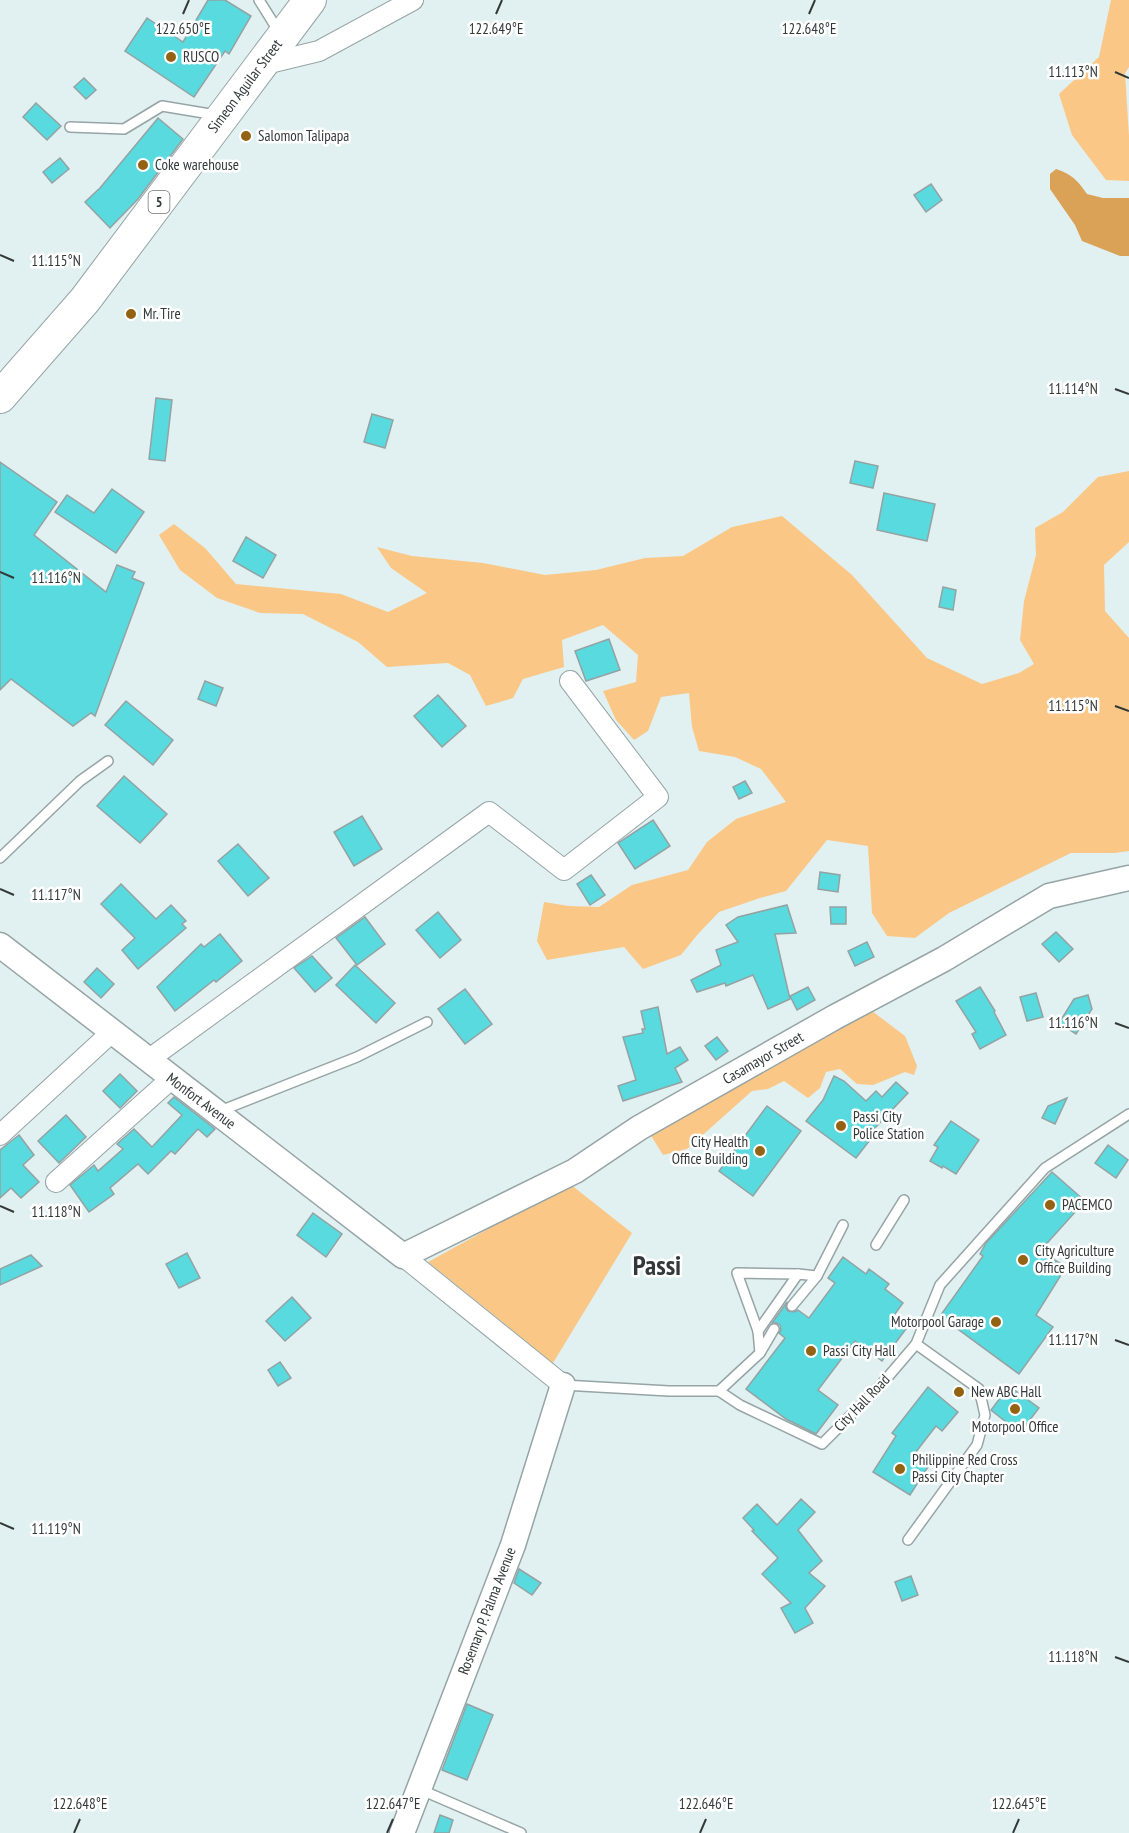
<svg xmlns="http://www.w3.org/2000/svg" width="1129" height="1833" font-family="'PT Sans Narrow',sans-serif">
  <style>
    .green { fill: #fac786 }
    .water { fill: #d9a257 }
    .building { fill: #59dadf; stroke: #94a2a2; stroke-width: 1.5 }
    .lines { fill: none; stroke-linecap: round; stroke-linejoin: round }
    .service-casing { stroke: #96a4a5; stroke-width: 12 }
    .minor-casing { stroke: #96a4a5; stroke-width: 22 }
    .tertiary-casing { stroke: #96a4a5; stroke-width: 27 }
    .trunk-casing { stroke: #96a4a5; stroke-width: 34 }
    .service { stroke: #fff; stroke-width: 9 }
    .minor { stroke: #fff; stroke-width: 20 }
    .tertiary { stroke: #fff; stroke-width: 24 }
    .trunk { stroke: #fff; stroke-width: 32 }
    .ticks { fill: none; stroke: #333939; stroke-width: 2 }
    .poi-dot { fill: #936213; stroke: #fff; stroke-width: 2 }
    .labels { text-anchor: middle; stroke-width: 5; stroke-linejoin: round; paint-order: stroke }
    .shield { fill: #fff; stroke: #707474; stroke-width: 1.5 }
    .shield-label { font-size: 14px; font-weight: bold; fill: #333939 }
    .poi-label { font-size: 15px; fill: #333939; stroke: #fff; text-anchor: start }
    .street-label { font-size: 15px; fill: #333939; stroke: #fff }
    .town-label { font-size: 27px; font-weight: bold; fill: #333939; stroke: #fff }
    .ticks-label { font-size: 15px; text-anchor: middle; fill: #333939; stroke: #fff; stroke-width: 5; stroke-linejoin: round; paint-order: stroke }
  </style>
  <rect width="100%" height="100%" fill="#e1f1f1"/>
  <!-- green -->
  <g class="green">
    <path d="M 1111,0 L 1129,0 L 1129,67 L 1125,73 L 1129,136 L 1129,181 L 1106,180 L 1072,135 L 1059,94 L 1099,57 Z"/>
    <path d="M 1129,471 L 1129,542 L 1104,565 L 1105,611 L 1129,638 L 1129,851 L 1115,853 L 1071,853 L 949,913 L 915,938 L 887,936 L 872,913 L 868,846 L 827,840 L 786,891 L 760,898 L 719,912 L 698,934 L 681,955 L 643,969 L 624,947 L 547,960 L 537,941 L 544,902 L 569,906 L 599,907 L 632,885 L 688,870 L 707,842 L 736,819 L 786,802 L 761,769 L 735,757 L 699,751 L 692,727 L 689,693 L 661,697 L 648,731 L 634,740 L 616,720 L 603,691 L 636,682 L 638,655 L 603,625 L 562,640 L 564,667 L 523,679 L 513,698 L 486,706 L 470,675 L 448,663 L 387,667 L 358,642 L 303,614 L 260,613 L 217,598 L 180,570 L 159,535 L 174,524 L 205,548 L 236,584 L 341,594 L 388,612 L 427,593 L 391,568 L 377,547 L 412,556 L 483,563 L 545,575 L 596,570 L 645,558 L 683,556 L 732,527 L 782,516 L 852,575 L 927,658 L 982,684 L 1019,673 L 1034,664 L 1020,640 L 1024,601 L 1036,555 L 1035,528 L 1063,512 L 1098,477 Z"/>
    <path d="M 868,1008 L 905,1036 L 917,1066 L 914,1075 L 905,1072 L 873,1085 L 857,1084 L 840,1069 L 826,1072 L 820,1088 L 808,1098 L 784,1081 L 768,1089 L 752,1091 L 687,1149 L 663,1155 L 650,1134 Z"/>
    <path d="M 570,1184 L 632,1233 L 553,1363 L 428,1262 Z"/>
  </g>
  <!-- water -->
  <path class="water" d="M 1056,169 C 1072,174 1078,181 1087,194 L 1103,198 L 1129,198 L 1129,256 L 1120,256 L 1082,241 L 1075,225 L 1050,189 L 1050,174 Z"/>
  <!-- building -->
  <g class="building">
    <path d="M 208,0 L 225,0 L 251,16 L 229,54 L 225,51 L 194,97 L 125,51 L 147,18 L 183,42 Z"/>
    <path d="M 84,78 L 96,90 L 86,99 L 74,87 Z"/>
    <path d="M 36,103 L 61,126 L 47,140 L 23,117 Z"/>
    <path d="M 158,118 L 183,139 L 138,199 L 110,228 L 85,202 L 100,188 Z"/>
    <path d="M 60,158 L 69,169 L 52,183 L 43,172 Z"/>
    <path d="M 931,184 L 942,200 L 926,212 L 914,195 Z"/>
    <path d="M 156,398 L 172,400 L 165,461 L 149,459 Z"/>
    <path d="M 372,414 L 393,420 L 385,448 L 364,442 Z"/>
    <path d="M 855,461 L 878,466 L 873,488 L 850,483 Z"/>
    <path d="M 0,462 L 57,502 L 34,535 L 106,592 L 117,565 L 135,572 L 132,578 L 144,583 L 95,716 L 91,713 L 73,726 L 11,679 L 0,690 Z"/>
    <path d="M 112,489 L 144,512 L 116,553 L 55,512 L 67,495 L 94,513 Z"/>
    <path d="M 884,493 L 935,504 L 927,541 L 877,530 Z"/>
    <path d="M 246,537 L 276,555 L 263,578 L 233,561 Z"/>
    <path d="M 943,587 L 956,590 L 953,610 L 939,607 Z"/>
    <path d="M 609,639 L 620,670 L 586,681 L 575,651 Z"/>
    <path d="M 205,681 L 223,688 L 216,706 L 198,699 Z"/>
    <path d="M 438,695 L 466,726 L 442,747 L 414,716 Z"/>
    <path d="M 126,701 L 173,740 L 153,765 L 105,725 Z"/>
    <path d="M 124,776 L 167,814 L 140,843 L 97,806 Z"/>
    <path d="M 745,781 L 752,793 L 739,799 L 733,787 Z"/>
    <path d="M 362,816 L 382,849 L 354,866 L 334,832 Z"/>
    <path d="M 653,820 L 670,846 L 635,869 L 618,843 Z"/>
    <path d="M 238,844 L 269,878 L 248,896 L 218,861 Z"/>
    <path d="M 820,872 L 840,875 L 838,892 L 818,889 Z"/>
    <path d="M 591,875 L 605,895 L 590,905 L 577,884 Z"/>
    <path d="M 121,884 L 156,919 L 171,905 L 186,921 L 182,924 L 186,928 L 138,969 L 122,950 L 135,938 L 101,904 Z"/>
    <path d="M 787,905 L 796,933 L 775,934 L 790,999 L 768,1009 L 753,975 L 726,986 L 725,983 L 697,992 L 691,980 L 721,965 L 716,950 L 738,942 L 726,925 L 738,917 Z"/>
    <path d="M 830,907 L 846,907 L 846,924 L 831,924 Z"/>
    <path d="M 438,912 L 461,940 L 440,958 L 416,930 Z"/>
    <path d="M 365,917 L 385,944 L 357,965 L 336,938 Z"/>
    <path d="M 1056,932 L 1073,949 L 1059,962 L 1042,944 Z"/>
    <path d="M 220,934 L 242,961 L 216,982 L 214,980 L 175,1011 L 157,987 L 201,944 L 204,947 Z"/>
    <path d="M 867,942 L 874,957 L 855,966 L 848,951 Z"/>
    <path d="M 312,956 L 332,978 L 315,992 L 294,968 Z"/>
    <path d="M 355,965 L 395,1003 L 376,1023 L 336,985 Z"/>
    <path d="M 97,968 L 114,984 L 101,998 L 84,982 Z"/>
    <path d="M 808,987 L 815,1000 L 797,1010 L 790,996 Z"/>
    <path d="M 980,987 L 995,1011 L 994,1012 L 1006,1035 L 980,1049 L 972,1034 L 976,1032 L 956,1001 Z"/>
    <path d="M 465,989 L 492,1024 L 465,1044 L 438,1009 Z"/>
    <path d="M 1036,993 L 1043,1017 L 1027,1021 L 1020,997 Z"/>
    <path d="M 1088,995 L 1092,1009 L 1076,1034 L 1059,1023 L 1074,999 Z"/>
    <path d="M 658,1007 L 667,1054 L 680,1047 L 688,1060 L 675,1068 L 682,1082 L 623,1101 L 618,1086 L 636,1080 L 623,1037 L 643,1033 L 642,1029 L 645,1029 L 641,1011 Z"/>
    <path d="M 717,1037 L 728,1051 L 716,1060 L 705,1046 Z"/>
    <path d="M 120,1074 L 137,1091 L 120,1108 L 103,1091 Z"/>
    <path d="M 834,1076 L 844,1081 L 866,1101 L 876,1091 L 882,1097 L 896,1082 L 908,1093 L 874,1129 L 877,1131 L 856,1158 L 806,1121 L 823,1100 Z"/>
    <path d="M 174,1097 L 215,1129 L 207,1137 L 198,1129 L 175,1154 L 171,1151 L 148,1174 L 138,1164 L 110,1188 L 114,1194 L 89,1212 L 70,1185 L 94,1165 L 98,1171 L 123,1149 L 117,1144 L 134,1129 L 152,1147 L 182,1115 L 168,1103 Z"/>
    <path d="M 1067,1098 L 1055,1124 L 1042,1118 L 1048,1106 Z"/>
    <path d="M 767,1106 L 801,1131 L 753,1196 L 719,1171 Z"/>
    <path d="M 66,1115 L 86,1137 L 59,1163 L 38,1141 Z"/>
    <path d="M 951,1121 L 979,1140 L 956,1174 L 943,1166 L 942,1168 L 930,1161 L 938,1147 L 934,1145 Z"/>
    <path d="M 19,1135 L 34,1155 L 23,1165 L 39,1182 L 21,1198 L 11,1188 L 0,1198 L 0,1150 Z"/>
    <path d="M 1108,1145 L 1128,1160 L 1116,1178 L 1095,1163 Z"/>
    <path d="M 1052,1172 L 1085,1201 L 1040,1251 L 1066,1267 L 1036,1315 L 1053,1327 L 1019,1374 L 940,1316 L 983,1256 L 980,1254 L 986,1243 Z"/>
    <path d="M 313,1213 L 342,1234 L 326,1257 L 297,1235 Z"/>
    <path d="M 187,1253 L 200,1278 L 179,1288 L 166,1264 Z"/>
    <path d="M 31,1255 L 42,1266 L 0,1285 L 0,1269 Z"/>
    <path d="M 843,1257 L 866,1274 L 869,1269 L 889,1284 L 885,1289 L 903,1303 L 892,1318 L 906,1329 L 882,1361 L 855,1341 L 818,1390 L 838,1405 L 816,1434 L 786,1419 L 746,1389 L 785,1338 L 779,1333 L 781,1330 L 780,1325 L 777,1323 L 772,1323 L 787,1302 L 786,1308 L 788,1311 L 794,1312 L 798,1310 L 809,1318 L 835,1283 L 828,1278 Z"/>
    <path d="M 292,1297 L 311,1318 L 285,1341 L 266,1321 Z"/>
    <path d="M 280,1362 L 291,1378 L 278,1386 L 268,1370 Z"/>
    <path d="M 1009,1386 L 1039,1408 L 1020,1433 L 991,1410 Z"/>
    <path d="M 928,1387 L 958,1412 L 942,1431 L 936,1426 L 912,1457 L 928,1467 L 910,1495 L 873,1472 L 896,1436 L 892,1433 Z"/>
    <path d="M 801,1499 L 815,1512 L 798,1530 L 822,1561 L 809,1573 L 825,1586 L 805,1608 L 813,1623 L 795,1633 L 781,1608 L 791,1603 L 762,1574 L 778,1558 L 752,1531 L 754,1530 L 743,1518 L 757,1504 L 777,1525 Z"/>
    <path d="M 519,1569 L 541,1583 L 532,1595 L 514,1583 Z"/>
    <path d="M 911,1576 L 918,1595 L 902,1601 L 895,1582 Z"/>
    <path d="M 467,1704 L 493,1715 L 467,1780 L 442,1770 Z"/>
    <path d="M 440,1815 L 453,1820 L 449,1833 L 434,1833 Z"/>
  </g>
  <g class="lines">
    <!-- service casing -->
    <g class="service-casing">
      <g id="service">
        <path d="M 259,0 L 279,32"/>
        <path d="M 70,127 L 124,129 L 162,106 L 216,115"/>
        <path d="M 0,858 L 80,781 L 108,761"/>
        <path d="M 220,1111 L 357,1057 L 427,1022"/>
        <path d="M 876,1245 L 904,1200"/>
        <path d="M 792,1306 L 817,1276 L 843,1225"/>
        <path d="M 758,1331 L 737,1273 L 798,1274"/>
        <path d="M 760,1353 L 758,1331 L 798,1274 L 817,1276"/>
        <path d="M 563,1385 L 669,1391 L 719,1391"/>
        <path d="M 719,1391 L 740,1405 L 822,1444 L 881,1385 L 916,1344 L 940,1285 L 1045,1168 L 1129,1114"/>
        <path d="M 719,1391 L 760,1353 L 774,1329"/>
        <path d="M 908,1540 L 977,1445 L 985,1415 L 979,1389 L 916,1344"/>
        <path d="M 419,1789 L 521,1833"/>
      </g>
    </g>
    <!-- minor casing -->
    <g class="minor-casing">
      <g id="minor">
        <path d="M 261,65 L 319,51 L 413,0"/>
        <path d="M 148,1060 L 489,812 L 564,870 L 658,797 L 570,681"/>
        <path d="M 0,1135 L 112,1032"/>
        <path d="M 56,1182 L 172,1078"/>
        <path d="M 403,1256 L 563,1385"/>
      </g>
    </g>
    <!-- tertiary casing -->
    <g class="tertiary-casing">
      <g id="tertiary">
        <path d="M 0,945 L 403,1256 L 575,1171 L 639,1128 L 835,1017 L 944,959 L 1049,896 L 1129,878"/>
        <path d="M 402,1833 L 513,1545 L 563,1385"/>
      </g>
    </g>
    <!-- trunk casing -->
    <g class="trunk-casing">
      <path id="trunk" d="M 0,397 L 85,300 L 310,0"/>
    </g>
    <!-- service -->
    <use href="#service" class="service"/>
    <!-- minor -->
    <use href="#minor" class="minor"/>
    <!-- tertiary -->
    <use href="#tertiary" class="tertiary"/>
    <!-- trunk -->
    <use href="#trunk" class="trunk"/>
  </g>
  <!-- ticks -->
  <path class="ticks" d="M 183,14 L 189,0M 496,14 L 502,0M 809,14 L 815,0M 1115,72 L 1129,78M 0,255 L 14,261M 1115,389 L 1129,394M 0,572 L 14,578M 1115,706 L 1129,711M 0,889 L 14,895M 1115,1023 L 1129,1028M 0,1206 L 14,1212M 1115,1340 L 1129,1345M 0,1523 L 14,1529M 1115,1657 L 1129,1662M 74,1833 L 80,1819M 387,1833 L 393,1819M 700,1833 L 706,1819M 1013,1833 L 1019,1819"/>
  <!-- markers -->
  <g class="poi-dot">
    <circle cx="171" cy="57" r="6"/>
    <circle cx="246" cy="136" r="6"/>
    <circle cx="143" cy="165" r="6"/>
    <circle cx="131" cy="314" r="6"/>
    <circle cx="841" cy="1126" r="6"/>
    <circle cx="760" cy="1151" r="6"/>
    <circle cx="1050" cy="1205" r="6"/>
    <circle cx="1023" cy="1260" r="6"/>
    <circle cx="996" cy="1322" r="6"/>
    <circle cx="811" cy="1351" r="6"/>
    <circle cx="959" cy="1392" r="6"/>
    <circle cx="1015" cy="1409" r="6"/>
    <circle cx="900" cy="1469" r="6"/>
  </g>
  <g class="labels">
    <!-- shield labels -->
    <rect class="shield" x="148.5" y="191" width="21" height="22" rx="4.5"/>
    <g class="shield-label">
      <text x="159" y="207">5</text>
    </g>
    <!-- poi labels -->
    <g class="poi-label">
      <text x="183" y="62">RUSCO</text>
      <text x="258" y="141">Salomon Talipapa</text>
      <text x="155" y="170">Coke warehouse</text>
      <text x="143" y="319">Mr. Tire</text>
      <text x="853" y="1122">Passi City<tspan x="853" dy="17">Police Station</tspan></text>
      <text x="748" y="1147" text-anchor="end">City Health<tspan x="748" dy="17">Office Building</tspan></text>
      <text x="1062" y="1210">PACEMCO</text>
      <text x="1035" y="1256">City Agriculture<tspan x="1035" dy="17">Office Building</tspan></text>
      <text x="984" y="1327" text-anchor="end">Motorpool Garage</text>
      <text x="823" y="1356">Passi City Hall</text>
      <text x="971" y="1397">New ABC Hall</text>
      <text x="1015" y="1432" text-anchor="middle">Motorpool Office</text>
      <text x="912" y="1465">Philippine Red Cross<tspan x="912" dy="17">Passi City Chapter</tspan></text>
    </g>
    <!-- street labels -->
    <g class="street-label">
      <text transform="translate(245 86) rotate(-53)" y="5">Simeon Aguilar Street</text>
      <text transform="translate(763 1058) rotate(-30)" y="5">Casamayor Street</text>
      <text transform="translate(201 1101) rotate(37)" y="5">Monfort Avenue</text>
      <text transform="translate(862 1403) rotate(-46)" y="5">City Hall Road</text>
      <text transform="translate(487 1611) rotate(-69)" y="5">Rosemary P. Palma Avenue</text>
    </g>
    <!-- town labels -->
    <g class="town-label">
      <text x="657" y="1275">Passi</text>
    </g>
  </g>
  <g class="ticks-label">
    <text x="809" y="34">122.648°E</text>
    <text x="183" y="34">122.650°E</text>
    <text x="496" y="34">122.649°E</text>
    <text x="1073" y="77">11.113°N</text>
    <text x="56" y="266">11.115°N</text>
    <text x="1073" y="394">11.114°N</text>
    <text x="56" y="583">11.116°N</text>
    <text x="1073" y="711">11.115°N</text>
    <text x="56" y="900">11.117°N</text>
    <text x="1073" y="1028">11.116°N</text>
    <text x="56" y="1217">11.118°N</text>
    <text x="1073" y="1345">11.117°N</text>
    <text x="56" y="1534">11.119°N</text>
    <text x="1073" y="1662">11.118°N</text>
    <text x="80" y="1809">122.648°E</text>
    <text x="393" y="1809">122.647°E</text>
    <text x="706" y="1809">122.646°E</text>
    <text x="1019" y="1809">122.645°E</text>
  </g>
</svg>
